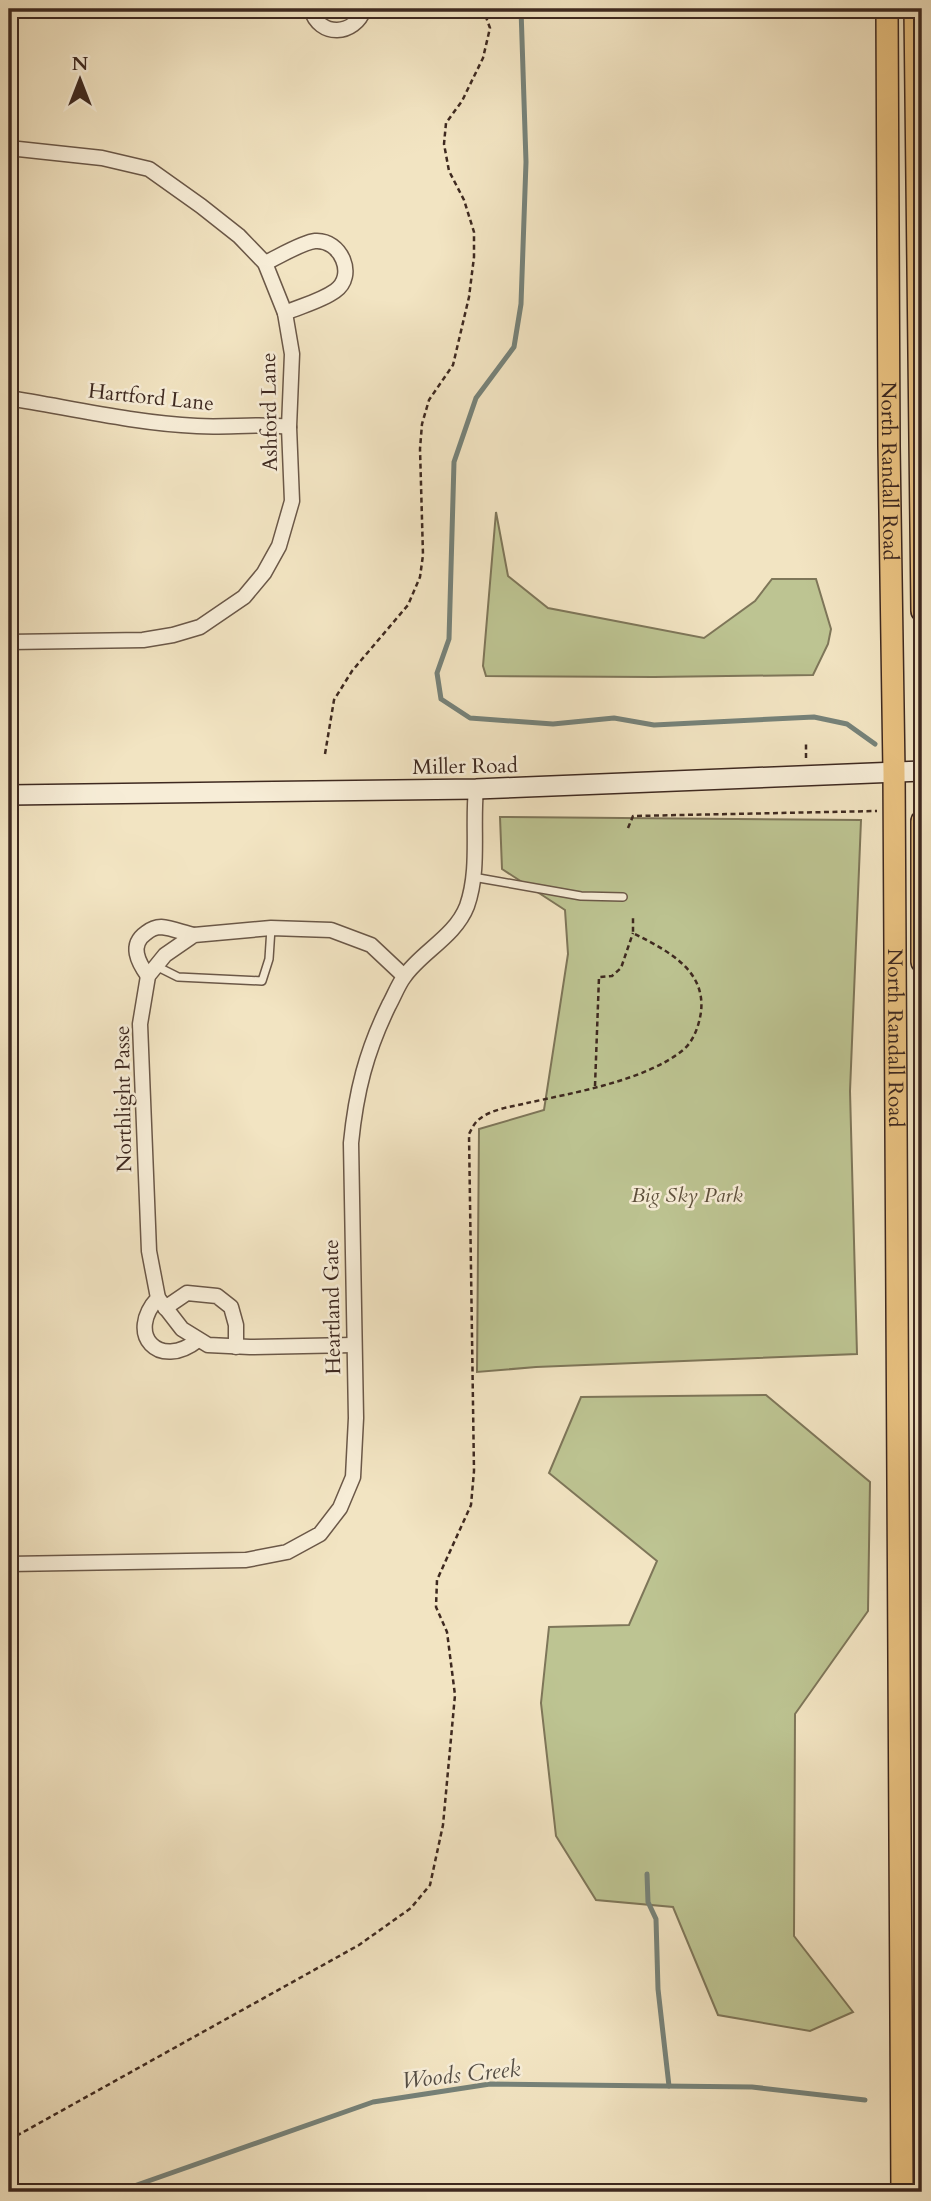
<svg xmlns="http://www.w3.org/2000/svg" width="931" height="2201" font-family="Cardo,serif">
  <style>
    .green { fill: #bdc492; stroke: #7e7659; stroke-width: 2 }
    .lines { fill: none; stroke-linecap: round; stroke-linejoin: round }
    .stream { stroke: #768279; stroke-width: 5 }
    .lane-casing { stroke: #6b5848; stroke-width: 10 }
    .street-casing { stroke: #6b5848; stroke-width: 17 }
    .secondary-casing { stroke: #3e2920; stroke-width: 22 }
    .primary-casing { stroke: #3e2920; stroke-width: 24 }
    .path { stroke: #3e2920; stroke-width: 2.5; stroke-dasharray: 5 3.5; stroke-linecap: butt }
    .lane { stroke: #f7edd7; stroke-width: 7 }
    .street { stroke: #f7edd7; stroke-width: 14 }
    .secondary { stroke: #f7edd7; stroke-width: 19 }
    .primary { stroke: #e9c281; stroke-width: 21 }
    .labels { text-anchor: middle; stroke-width: 5; stroke-linejoin: round; paint-order: stroke }
    .street-label { font-size: 21px; fill: #3e2920; stroke: #f7edd7 }
    .park-label { font-size: 21px; font-style: italic; fill: #5e503c; stroke: #f7edd7 }
    .water-label { font-size: 23px; font-style: italic; fill: #554e45; stroke: #f7edd7 }
  </style>
  <rect width="100%" height="100%" fill="#f2e4c2"/>
  <filter id="stains"><feTurbulence type="fractalNoise" baseFrequency=".00286" numOctaves="4"/><feColorMatrix values="0 0 0 0 .2 0 0 0 0 .09 0 0 0 0 .02 0 0 0 .5 -.17"/></filter>
  <radialGradient id="worn" r=".72"><stop offset=".6" stop-color="#630" stop-opacity="0"/><stop offset="1" stop-color="#630" stop-opacity=".3"/></radialGradient>
  <!-- green -->
  <g class="green">
    <path d="M 496,512 L 508,576 L 548,608 L 704,638 L 755,601 L 772,579 L 816,579 L 831,629 L 828,644 L 813,675 L 654,677 L 486,676 L 483,666 Z"/>
    <path d="M 500,817 L 861,820 L 850,1091 L 857,1354 L 536,1367 L 477,1372 L 479,1129 L 544,1110 L 568,954 L 565,910 L 502,869 Z"/>
    <path d="M 766,1395 L 870,1482 L 868,1611 L 795,1714 L 794,1936 L 853,2012 L 810,2031 L 718,2015 L 673,1907 L 596,1900 L 556,1836 L 541,1703 L 549,1627 L 629,1625 L 657,1561 L 549,1473 L 581,1397 Z"/>
  </g>
  <g class="lines">
    <!-- stream -->
    <g class="stream">
      <path d="M 521,9 L 526,162 L 521,304 L 514,347 L 476,398 L 454,462 L 449,639 L 437,673 L 441,699 L 470,718 L 553,724 L 614,718 L 654,725 L 814,717 L 847,724 L 875,744"/>
      <path d="M 647,1874 L 648,1902 L 656,1919 L 658,1989 L 669,2086"/>
      <path d="M 117,2192 L 373,2102 L 490,2084 L 752,2087 L 865,2100"/>
    </g>
    <!-- lane casing -->
    <g class="lane-casing">
      <g id="lane">
        <path d="M 473,877 L 581,896 L 623,897"/>
        <path d="M 156,966 L 178,977 L 262,981 L 269,959 L 271,928"/>
      </g>
    </g>
    <!-- street casing -->
    <g class="street-casing">
      <g id="street">
        <path d="M 311,9 C 319,38 355,36 364,9"/>
        <path d="M 9,148 L 102,158 L 149,169 L 201,206 L 239,236 L 265,263 L 285,313 L 292,354 L 289,427 L 292,501 L 279,546 L 264,573 L 244,597 L 200,627 L 173,635 L 143,640 L 9,642"/>
        <path d="M 265,263 C 278,257 303,242 315,241 C 341,239 357,276 335,291 C 321,301 301,306 285,313"/>
        <path d="M 9,398 C 71,408 134,423 197,426 C 228,428 258,423 289,427"/>
        <path d="M 148,976 C 138,962 129,945 146,933 C 151,929 156,927 161,927 C 172,928 184,933 194,935"/>
        <path d="M 158,1298 L 182,1329 L 208,1345 L 250,1347 L 353,1345"/>
        <path d="M 165,1308 L 187,1293 L 217,1296 L 231,1307 L 236,1325 L 236,1347"/>
        <path d="M 198,1340 C 159,1371 125,1334 158,1298 L 149,1251 L 140,1024 L 148,976 L 165,955 L 194,935 L 271,928 L 331,930 L 371,945 L 404,976"/>
        <path d="M 9,1564 L 246,1560 L 287,1552 L 320,1534 L 340,1508 L 353,1477 L 356,1418 L 351,1143 C 356,1092 366,1052 389,1005 C 394,996 398,985 404,977 C 421,952 455,937 467,906 C 480,869 472,827 476,789"/>
      </g>
    </g>
    <!-- secondary casing -->
    <g class="secondary-casing">
      <path id="secondary" d="M 9,795 L 476,789 L 922,771"/>
    </g>
    <!-- primary casing -->
    <g class="primary-casing">
      <g id="primary">
        <path id="s1" d="M 887,9 L 889,446 L 894,772 L 902,2192"/>
        <path d="M 915,9 L 922,611"/>
        <path d="M 922,821 L 922,962"/>
      </g>
    </g>
    <!-- path -->
    <g class="path">
      <path d="M 325,754 L 334,700 L 352,671 L 408,605 L 420,577 L 423,555 L 420,449 L 422,424 L 429,400 L 453,365 L 469,297 L 474,257 L 474,232 L 464,200 L 449,171 L 444,144 L 446,123 L 462,101 L 483,58 L 490,28 L 483,9"/>
      <path d="M 806,758 L 806,744"/>
      <path d="M 628,828 L 633,816 L 877,811"/>
      <path d="M 595,1086 L 599,977 L 612,976 L 621,968 L 633,933"/>
      <path d="M 9,2140 L 359,1945 L 411,1908 L 430,1885 L 443,1825 L 455,1695 L 447,1632 L 436,1607 L 437,1580 L 471,1505 L 474,1471 L 469,1134 C 471,1130 474,1124 477,1121 C 490,1109 511,1107 527,1103 C 573,1093 647,1080 683,1050 C 694,1041 699,1025 701,1012 C 706,969 666,950 633,933 L 633,918"/>
    </g>
    <!-- lane -->
    <use href="#lane" class="lane"/>
    <!-- street -->
    <use href="#street" class="street"/>
    <!-- secondary -->
    <use href="#secondary" class="secondary"/>
    <!-- primary -->
    <use href="#primary" class="primary"/>
  </g>
  <g class="labels">
    <!-- street labels -->
    <g class="street-label">
      <text transform="translate(151 397) rotate(6)" y="7">Hartford Lane</text>
      <text transform="translate(269 412) rotate(-91)" y="7">Ashford Lane</text>
      <text dy="7" stroke="none"><textPath href="#s1" startOffset="462">North Randall Road</textPath></text>
      <text transform="translate(465 766) rotate(-1)" y="7">Miller Road</text>
      <text dy="7" stroke="none"><textPath href="#s1" startOffset="1029">North Randall Road</textPath></text>
      <text transform="translate(123 1099) rotate(-91)" y="7">Northlight Passe</text>
      <text transform="translate(332 1307) rotate(-91)" y="7">Heartland Gate</text>
    </g>
    <!-- park labels -->
    <g class="park-label">
      <text x="687" y="1202">Big Sky Park</text>
    </g>
    <!-- water labels -->
    <g class="water-label">
      <text transform="translate(461 2074) rotate(-6)" y="8">Woods Creek</text>
    </g>
  </g>
  <!-- margin -->
  <rect width="931" height="2201" fill="none" stroke="#f2e4c2" stroke-width="35"/>
  <rect x="10" y="10" width="910" height="2180" fill="none" stroke="#3e2920" stroke-width="3.5"/>
  <rect x="18" y="18" width="896" height="2166" fill="none" stroke="#3e2920" stroke-width="2"/>
  <!-- north arrow -->
  <g transform="translate(80 80)" stroke="#f7edd7" stroke-width="5" paint-order="stroke">
  <path d="M0-5L12 26L0 18L-12 26Z" fill="#3e2920"/>
  <text y="-10" font-size="19" font-weight="bold" text-anchor="middle" fill="#3e2920">N</text>
  </g>
  <rect width="100%" height="100%" filter="url(#stains)"/>
  <rect width="100%" height="100%" fill="url(#worn)"/>
</svg>
